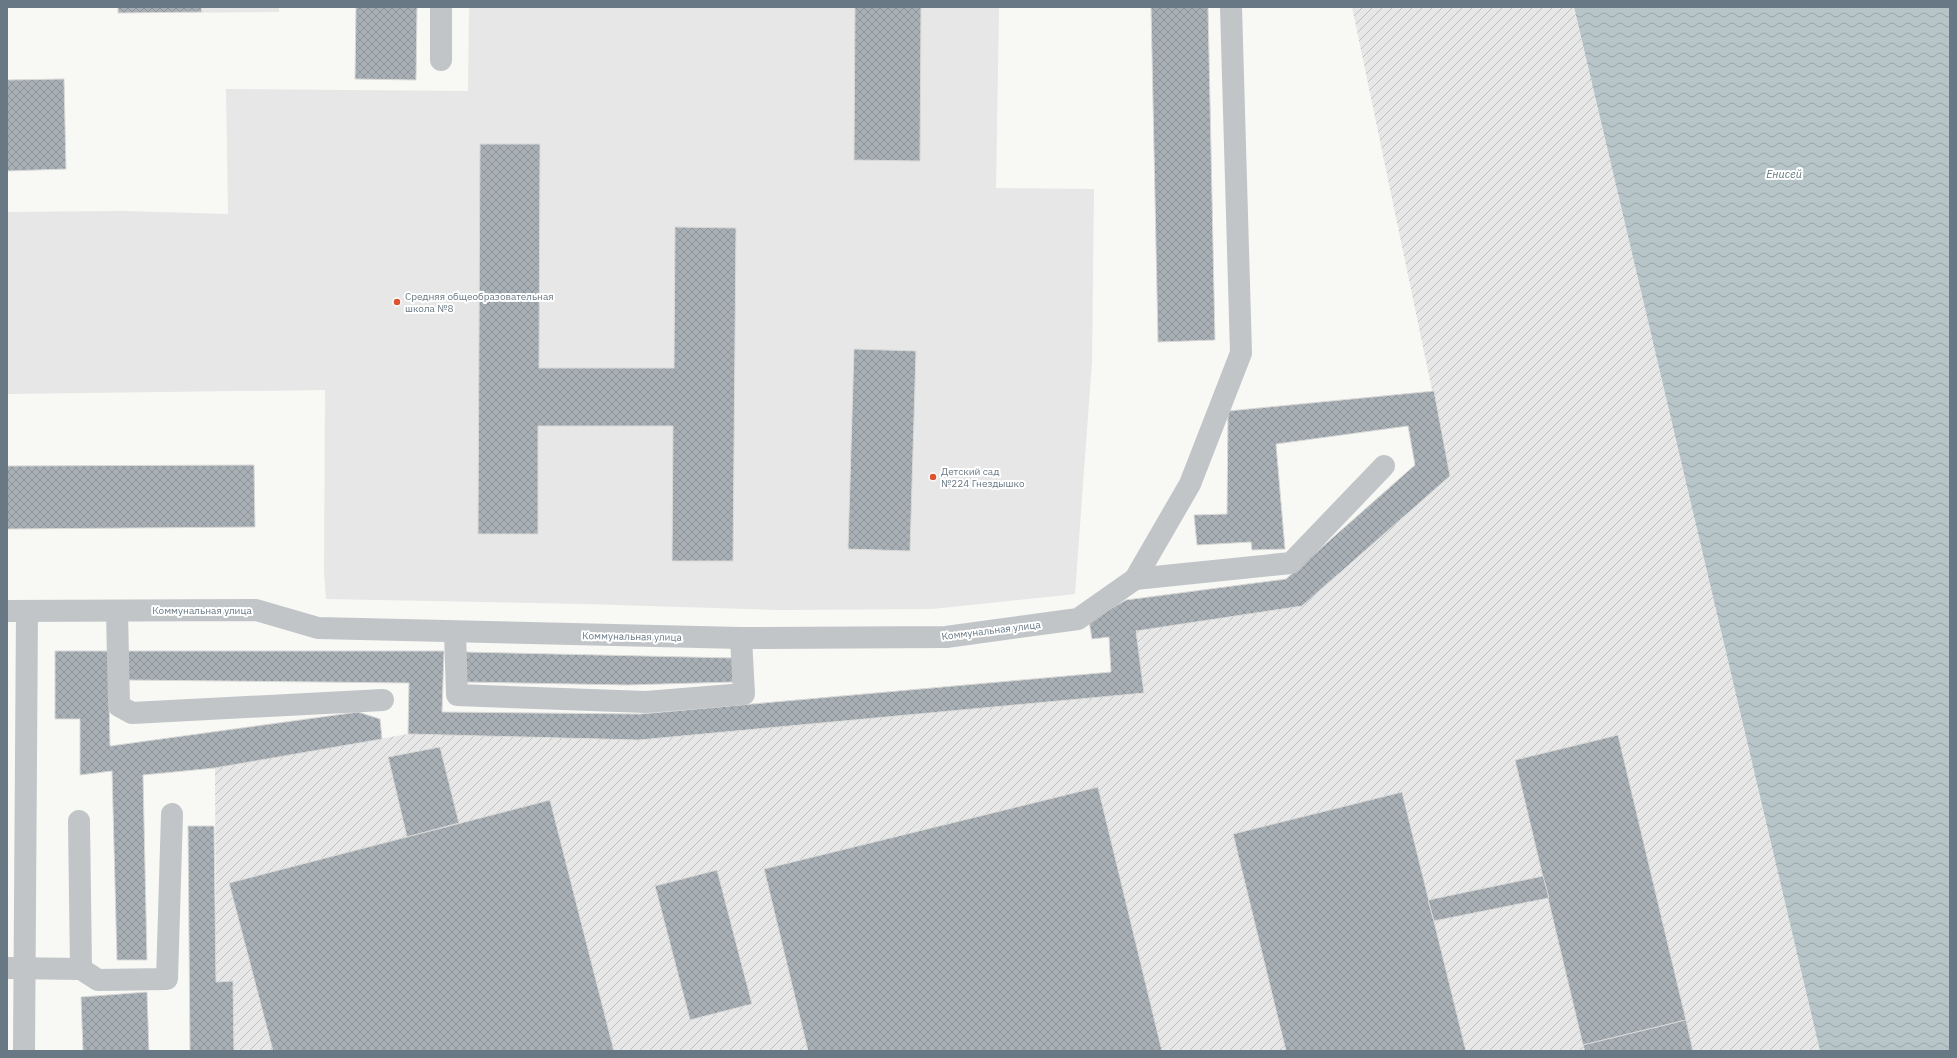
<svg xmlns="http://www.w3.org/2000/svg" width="1957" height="1058" font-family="'IBM Plex Sans',sans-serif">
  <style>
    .built { fill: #e6e7e6 }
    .industrial { fill: url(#industrial-furrows) }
    .water { fill: url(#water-waves) }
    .building { fill: url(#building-cross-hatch); stroke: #d9d9d7 }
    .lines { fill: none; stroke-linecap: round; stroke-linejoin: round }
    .minor { stroke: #c1c5c8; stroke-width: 22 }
    .poi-dot { fill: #dd5330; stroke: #fff; stroke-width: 1.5 }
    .labels { text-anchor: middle; stroke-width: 4; stroke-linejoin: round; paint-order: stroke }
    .poi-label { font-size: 10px; fill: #687985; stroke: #fff; text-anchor: start }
    .street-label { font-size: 10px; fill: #687985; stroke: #fff }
    .water-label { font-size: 11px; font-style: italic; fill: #637a81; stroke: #fff }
  </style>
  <defs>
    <pattern id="industrial-furrows" width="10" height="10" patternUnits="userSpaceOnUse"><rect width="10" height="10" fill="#e6e7e6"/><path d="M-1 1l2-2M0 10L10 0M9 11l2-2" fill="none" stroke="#bec0c0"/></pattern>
    <pattern id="water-waves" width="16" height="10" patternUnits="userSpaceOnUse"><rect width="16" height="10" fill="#b8c5c8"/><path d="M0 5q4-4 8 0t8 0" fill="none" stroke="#99a5a8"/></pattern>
    <pattern id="building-cross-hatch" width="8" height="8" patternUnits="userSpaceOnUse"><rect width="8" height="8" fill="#a8b0b6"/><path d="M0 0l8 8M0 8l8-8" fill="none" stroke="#8d949a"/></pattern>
  </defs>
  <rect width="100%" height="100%" fill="#f8f8f5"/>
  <!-- built -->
  <g class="built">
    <path d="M 118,7 L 279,7 L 279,12 L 118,13 Z"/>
    <path d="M 469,7 L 999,7 L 996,188 L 1094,189 L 1092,361 L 1075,594 L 932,609 L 780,610 L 584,604 L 326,599 L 324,572 L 325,390 L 7,394 L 7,212 L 122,211 L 228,214 L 226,89 L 468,91 Z"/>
  </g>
  <!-- industrial -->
  <path class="industrial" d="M 1352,7 L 1574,7 L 1820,1051 L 234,1051 L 233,981 L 216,982 L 215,768 L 408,734 L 639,740 L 1144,693 L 1136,631 L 1302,606 L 1450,476 Z"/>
  <!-- water -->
  <path class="water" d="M 1574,7 L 1950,7 L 1950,1051 L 1820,1051 Z"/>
  <!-- building -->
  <g class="building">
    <path d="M 118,7 L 201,7 L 202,12 L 118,13 Z"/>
    <path d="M 356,7 L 417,7 L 416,80 L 355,79 Z"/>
    <path d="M 855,7 L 921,7 L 920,161 L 854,160 Z"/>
    <path d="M 1151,7 L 1208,7 L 1215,340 L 1158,342 Z"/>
    <path d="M 64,79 L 66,169 L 7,171 L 7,80 Z"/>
    <path d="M 480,144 L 540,144 L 539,368 L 674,368 L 675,227 L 736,228 L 733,561 L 672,561 L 673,426 L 538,426 L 538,534 L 478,534 Z"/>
    <path d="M 854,349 L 916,351 L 910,551 L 848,549 Z"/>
    <path d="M 1434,391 L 1450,476 L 1302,606 L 1136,631 L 1144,693 L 639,740 L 408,734 L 409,683 L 127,680 L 128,651 L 444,651 L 442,712 L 640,714 L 1111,672 L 1109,637 L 1092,639 L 1089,621 L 1126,600 L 1286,579 L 1415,465 L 1408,426 L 1276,444 L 1285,549 L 1252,550 L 1251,542 L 1197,545 L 1194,515 L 1227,514 L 1228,411 Z"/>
    <path d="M 254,465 L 255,527 L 7,529 L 7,466 Z"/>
    <path d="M 55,651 L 108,651 L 110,746 L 358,712 L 380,719 L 382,739 L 215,768 L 143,775 L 147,960 L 117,960 L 112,771 L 80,775 L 80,719 L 55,719 Z"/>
    <path d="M 465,652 L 734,658 L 733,682 L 627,685 L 465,682 Z"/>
    <path d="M 1618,735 L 1686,1020 L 1583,1045 L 1515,760 Z"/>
    <path d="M 440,747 L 459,823 L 407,837 L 388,757 Z"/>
    <path d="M 1098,787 L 1162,1051 L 808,1051 L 764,869 Z"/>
    <path d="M 1402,792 L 1466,1051 L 1286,1051 L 1233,834 Z"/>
    <path d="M 550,800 L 614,1051 L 273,1051 L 229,883 Z"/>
    <path d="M 188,826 L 214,826 L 216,982 L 233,981 L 234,1051 L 190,1051 Z"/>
    <path d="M 717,870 L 752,1004 L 690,1020 L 655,886 Z"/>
    <path d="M 1543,876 L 1549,898 L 1434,921 L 1428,900 Z"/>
    <path d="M 147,992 L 149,1051 L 83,1051 L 81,997 Z"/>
    <path d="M 1686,1020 L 1693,1051 L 1585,1051 L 1583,1045 Z"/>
  </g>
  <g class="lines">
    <!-- minor -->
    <g class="minor">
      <path d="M 441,60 L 441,7"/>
      <path d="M 1135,579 L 1291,563 L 1384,466"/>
      <path d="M 7,611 L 256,610 L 318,628 L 741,638 L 946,637 L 1078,619 L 1135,579 L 1190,484 L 1241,353 L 1231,7"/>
      <path d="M 117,611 L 119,706 L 132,713 L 383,700"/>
      <path d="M 455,632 L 457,695 L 646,702 L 744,694 L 741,638"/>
      <path d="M 7,968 L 81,969 L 79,821"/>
      <path d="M 81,969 L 98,980 L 167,979 L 172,814"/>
      <path d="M 24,1051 L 27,611"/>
    </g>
  </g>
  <!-- markers -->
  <g class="poi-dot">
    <circle cx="397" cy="302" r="4"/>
    <circle cx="933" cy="477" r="4"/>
  </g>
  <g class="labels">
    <!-- poi labels -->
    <g class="poi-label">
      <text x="405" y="300">Средняя общеобразовательная<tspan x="405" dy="12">школа №8</tspan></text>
      <text x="941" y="475">Детский сад<tspan x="941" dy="12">№224 Гнездышко</tspan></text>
    </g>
    <!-- street labels -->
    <g class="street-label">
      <text x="202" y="614">Коммунальная улица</text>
      <text transform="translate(991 630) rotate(-7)" y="4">Коммунальная улица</text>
      <text transform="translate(632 636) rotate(1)" y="4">Коммунальная улица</text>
    </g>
    <!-- water labels -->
    <g class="water-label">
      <text x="1784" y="178">Енисей</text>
    </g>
  </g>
  <!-- border -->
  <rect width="1957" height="1058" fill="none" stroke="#687985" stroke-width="16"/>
</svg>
